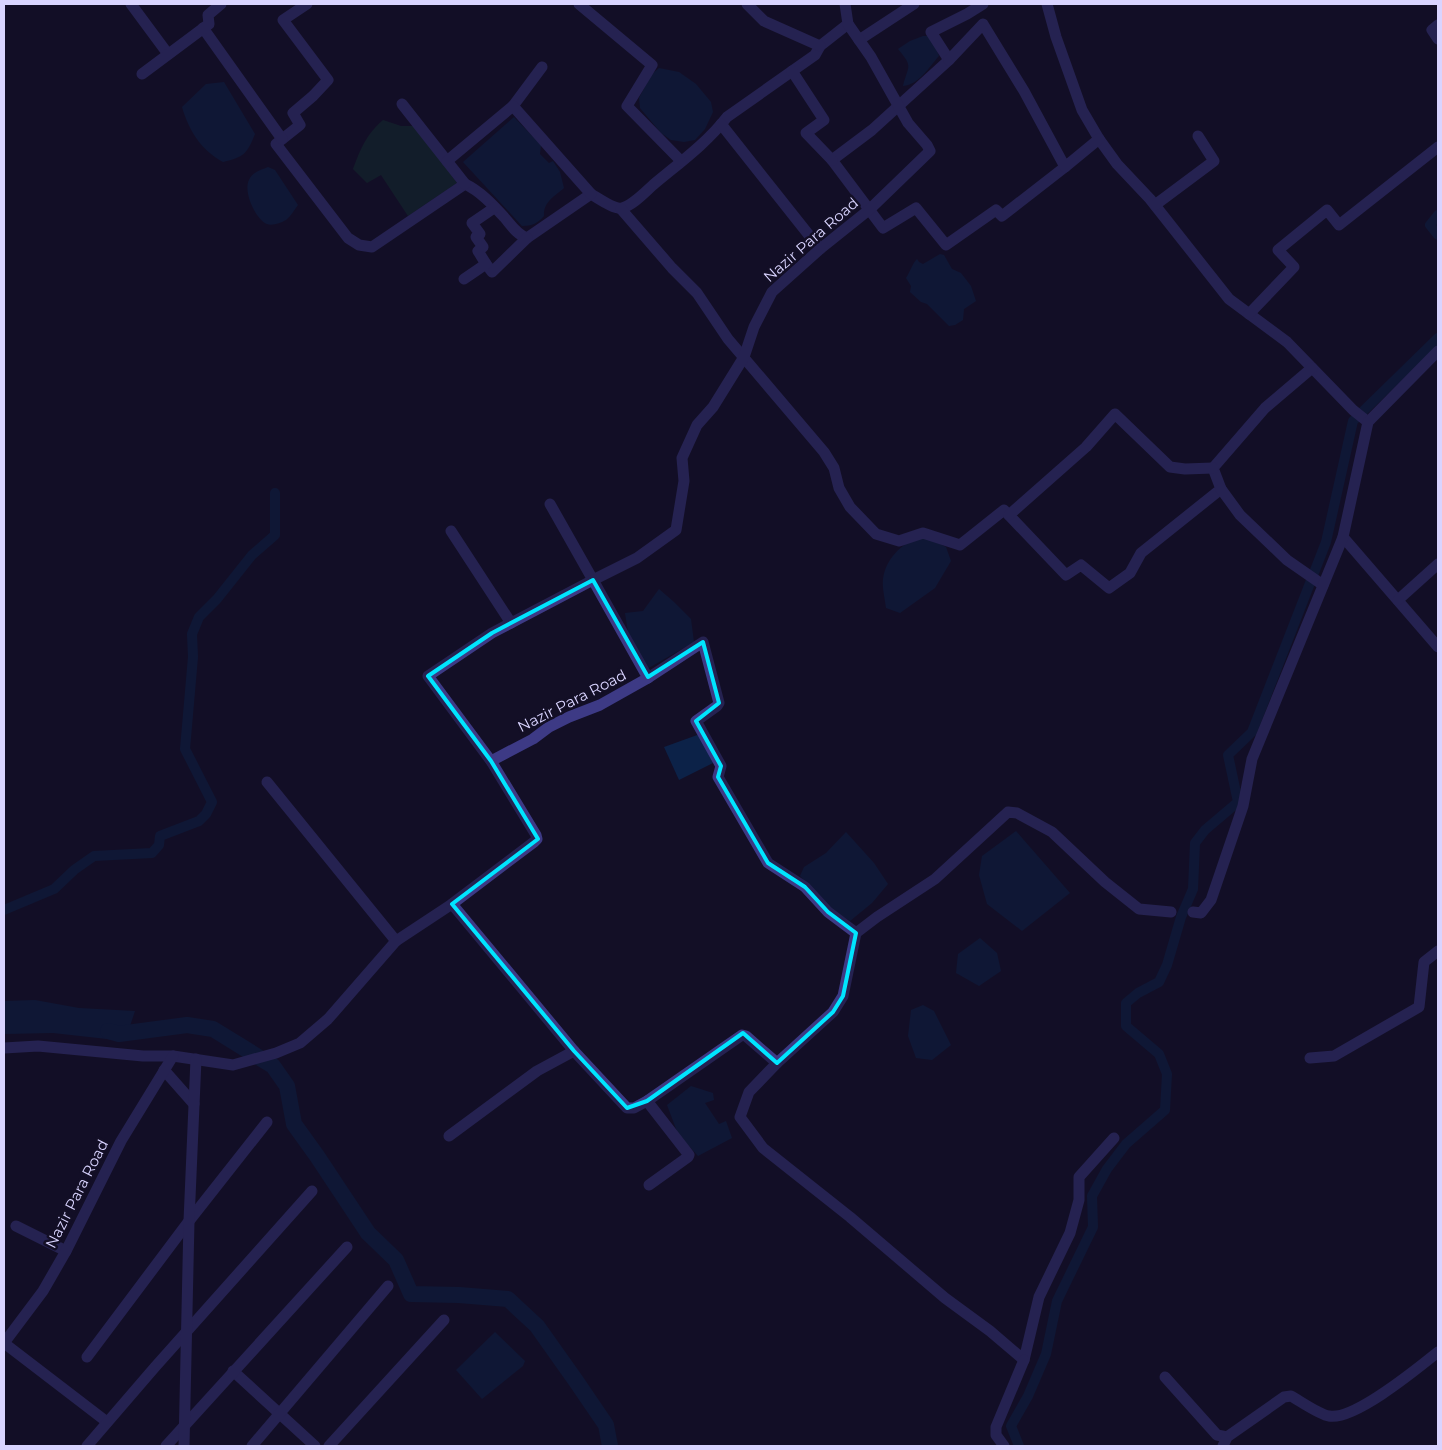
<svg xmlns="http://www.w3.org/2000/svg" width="1442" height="1450" font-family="Montserrat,sans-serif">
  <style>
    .green { fill: #12302f }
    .water { fill: #0c2248 }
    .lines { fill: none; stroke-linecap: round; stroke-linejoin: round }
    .canal { stroke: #0c2248; stroke-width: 10 }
    .river { stroke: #0c2248; stroke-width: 16 }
    .minor { stroke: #3d3a85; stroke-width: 11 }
    .marked { fill: none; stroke: #00e5ff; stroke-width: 4; stroke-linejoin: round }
    .labels { text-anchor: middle; stroke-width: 5; stroke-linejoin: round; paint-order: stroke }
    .street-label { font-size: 15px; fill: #d9d4ff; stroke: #130f26 }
  </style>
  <rect width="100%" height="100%" fill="#130f26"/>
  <!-- green -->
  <path class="green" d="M 383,120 L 401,126 L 415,126 L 457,183 L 408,216 L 381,175 L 367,183 L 353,169 C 361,148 366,135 383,120 Z"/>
  <!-- water -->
  <g class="water">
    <path d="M 923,36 L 929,36 L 935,45 L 939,56 C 928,68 920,84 903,86 C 908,65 914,68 898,49 L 910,41 Z"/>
    <path d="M 659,68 L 679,72 L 696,84 L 711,102 L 713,112 L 705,129 L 695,140 L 684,142 L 671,140 L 661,133 L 640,108 L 639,98 L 651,75 Z"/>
    <path d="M 224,82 L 255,134 C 247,154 244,157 223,162 C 201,150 189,131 182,107 L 206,84 Z"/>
    <path d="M 514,117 L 541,145 L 540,154 L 549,163 L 553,161 L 560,172 L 564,188 C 555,196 543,202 544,216 C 538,223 532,226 522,226 L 463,162 Z"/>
    <path d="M 268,167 L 275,170 L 298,205 C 294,210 291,216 286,220 C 281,223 272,226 267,224 C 255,219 243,191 249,180 C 252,172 261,170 268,167 Z"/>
    <path d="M 940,254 L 944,255 L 952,269 L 961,273 L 971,286 L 976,301 L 964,309 L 963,320 L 955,325 L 949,326 L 927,304 L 921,302 L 910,292 L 911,286 L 906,278 C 910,272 912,264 917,259 L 919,262 L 923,264 Z"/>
    <path d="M 917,536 L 931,539 L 946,547 L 951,561 L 935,588 L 900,613 L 886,608 C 885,599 882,588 883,579 C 886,558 901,546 917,536 Z"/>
    <path d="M 659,589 L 674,602 L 691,619 L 694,642 L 647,669 L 628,632 L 625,613 L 643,611 Z"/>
    <path d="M 700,734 L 715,762 L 679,780 L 664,747 Z"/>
    <path d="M 1016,831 L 1070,893 L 1022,931 L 987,904 L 979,875 L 982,856 Z"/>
    <path d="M 846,832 L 874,863 L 888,884 L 872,903 L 850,921 L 833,911 L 800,876 L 804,867 L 826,853 Z"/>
    <path d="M 980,938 L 997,953 L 1001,971 L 979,986 L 956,973 L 958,954 Z"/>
    <path d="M 35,1000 L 79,1008 L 135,1011 L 125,1041 L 53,1033 L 4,1034 L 4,1001 Z"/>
    <path d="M 923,1005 L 934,1011 L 951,1045 L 932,1060 L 916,1058 L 908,1036 L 911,1010 Z"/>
    <path d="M 691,1086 L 713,1093 L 714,1100 L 705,1103 L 719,1124 L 726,1121 L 732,1138 L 698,1156 L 678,1134 L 667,1105 Z"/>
    <path d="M 495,1332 L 525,1361 L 523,1366 L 482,1399 L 456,1370 Z"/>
  </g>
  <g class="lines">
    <!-- canal -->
    <g class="canal">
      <path d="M 1438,215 L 1430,225 L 1438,235"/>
      <path d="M 4,910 L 54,889 L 74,870 L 94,856 L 152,853 L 159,845 L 160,836 L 199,821 L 206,814 L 212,802 L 185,749 L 193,657 L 192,634 L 199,617 L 217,599 L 252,555 L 275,535 L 275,493"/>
      <path d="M 1019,1446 L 1011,1426 L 1028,1396 L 1046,1354 L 1057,1301 L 1093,1227 L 1092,1196 L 1107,1169 L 1126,1144 L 1165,1110 L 1167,1074 L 1159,1054 L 1126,1026 L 1126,1003 L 1138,993 L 1159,982 L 1167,965 L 1181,917 L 1193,889 L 1195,843 L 1205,830 L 1238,802 L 1228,755 L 1252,732 L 1326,542 L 1353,421 L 1438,338"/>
    </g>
    <!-- river -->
    <path class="river" d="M 108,1031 L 119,1034 L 187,1025 L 213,1029 L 273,1066 L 287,1086 L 294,1124 L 317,1156 L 368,1233 L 396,1260 L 411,1294 L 459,1295 L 508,1299 L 537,1326 L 576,1381 L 606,1425 L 610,1446"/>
    <!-- minor -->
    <g class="minor">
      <path d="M 131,4 L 168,54"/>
      <path d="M 307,4 L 283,20 L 328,80 L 313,96 L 293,113 L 300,125 L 276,144 L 348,238 L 359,245 L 372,247 L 465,184 C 480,191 493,205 504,217 C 511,225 517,235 527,238 L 591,194 C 598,198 615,210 622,208 C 633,205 644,193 653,185 C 678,164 707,143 727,117 L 815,55 L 820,46 L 848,24"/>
      <path d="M 579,4 L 652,65 L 627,106 L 681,161"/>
      <path d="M 747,4 L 764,21 L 820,46"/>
      <path d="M 983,4 L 967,14 L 931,32 L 949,60 L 872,130 L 832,160 L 883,228 L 916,208 L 946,245 L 996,210 L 1002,216 L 1065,167"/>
      <path d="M 1047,4 L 1056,37 L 1082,110 L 1099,139 L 1117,164 L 1150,199 L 1229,299 L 1287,342 L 1353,410 L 1368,422"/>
      <path d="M 1438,25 L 1432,30 L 1438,39"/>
      <path d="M 203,28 L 282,139"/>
      <path d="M 859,40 L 914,4"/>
      <path d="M 949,60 L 983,24 L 1024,91 L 1065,167 L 1099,139"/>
      <path d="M 792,71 L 824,120 L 806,133 L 832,160"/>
      <path d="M 142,74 L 209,24 L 208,15 L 221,4"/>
      <path d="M 402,104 L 465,184"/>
      <path d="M 513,106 L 542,67"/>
      <path d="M 721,124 L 820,249"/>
      <path d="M 447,161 L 513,106 L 591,194"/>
      <path d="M 1155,205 L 1214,161 L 1198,136"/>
      <path d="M 621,209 L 672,268 L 697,293 L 728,339 L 824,452 L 834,468 L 839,488 L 850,507 L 876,534 L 899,541 L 923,533 L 960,545 L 1004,510 L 1066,575 L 1081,565 L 1109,588 L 1130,573 L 1141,553 L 1221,489 L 1213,468 L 1265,408 L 1312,368"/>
      <path d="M 486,264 L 492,272 L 527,238"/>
      <path d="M 464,279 L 486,264 L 478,251 L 483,247 L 476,237 L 480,234 L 472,223 L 494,208"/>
      <path d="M 1249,314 L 1294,267 L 1278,250 L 1327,210 L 1339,225 L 1438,147"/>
      <path d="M 1221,489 L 1240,515 L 1287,560 L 1323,585"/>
      <path d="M 1009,515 L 1086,447 L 1115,414 L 1170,467 L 1185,469 L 1213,468"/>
      <path d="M 451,531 L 511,623"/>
      <path d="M 1343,537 L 1438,647"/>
      <path d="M 1398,600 L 1438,564"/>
      <path d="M 648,678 L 703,642 L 719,703 L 717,706 L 696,721 L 721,766 L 718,777 L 768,863 L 805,887 L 828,912 L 856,933"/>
      <path d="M 491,761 L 533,739 L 549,727 L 569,717 L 600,705 L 648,678 L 593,580 L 637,558 L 676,530 L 684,481 L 682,458 L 697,425 L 713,407 L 744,357 L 754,327 L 772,292 L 820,249 L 870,209 L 930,151 L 927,145 L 908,123 L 871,57 L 848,24 L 845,4"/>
      <path d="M 267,782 L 396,941"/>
      <path d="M 452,904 L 574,1051 L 627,1108 L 634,1108 L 647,1101 L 742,1035 L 746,1036 L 777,1063 L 833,1012 L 843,996 L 856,933 L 877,917 L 935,879 L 1008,812 L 1017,813 L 1052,832 L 1105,882 L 1139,909 L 1171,912"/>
      <path d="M 1193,912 L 1201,913 L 1211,900 L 1243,806 L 1252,759 L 1343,537 L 1368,422 L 1438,351"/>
      <path d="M 4,1048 L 38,1046 L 143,1056 L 173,1056 L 233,1065 L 276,1053 L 300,1043 L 328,1019 L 396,941 L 452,904 L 534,842 L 537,839 L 536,835 L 491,761 L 428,676 L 492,633 L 593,580 L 550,504"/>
      <path d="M 1310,1058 L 1334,1056 L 1419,1007 L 1424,962 L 1438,951"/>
      <path d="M 777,1063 L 749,1092 L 740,1117 L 763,1148 L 850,1217 L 945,1298 L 990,1331 L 1024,1360 L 1039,1297 L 1070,1233 L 1079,1200 L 1079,1177 L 1114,1138"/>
      <path d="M 164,1070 L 194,1104"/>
      <path d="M 647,1101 L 689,1155 L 688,1157 L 649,1185"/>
      <path d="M 449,1136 L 537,1071 L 574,1051"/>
      <path d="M 16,1226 L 66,1251"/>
      <path d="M 4,1343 L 43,1291 L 66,1251 L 121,1141 L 173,1056"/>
      <path d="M 4,1343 L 107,1422"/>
      <path d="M 87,1357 L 189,1221 L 267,1122"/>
      <path d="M 233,1371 L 315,1446"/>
      <path d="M 1165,1377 L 1217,1435 L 1227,1437"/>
      <path d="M 87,1446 L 155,1367 L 312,1191"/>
      <path d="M 166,1446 L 347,1247"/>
      <path d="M 184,1446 L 189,1221 L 196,1059"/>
      <path d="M 252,1446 L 388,1286"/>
      <path d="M 329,1446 L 444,1320"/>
      <path d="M 1004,1446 L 996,1435 L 996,1427 L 1024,1360"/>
      <path d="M 1223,1446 L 1227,1437 L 1284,1397 L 1291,1396 C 1300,1401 1320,1415 1329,1416 C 1354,1421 1418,1368 1438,1352"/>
    </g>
  </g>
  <!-- marked area -->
  <path d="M0 0H1442V1450H0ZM 593,580 L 648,677 L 703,642 L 719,703 L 696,721 L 721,766 L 718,777 L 768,863 L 805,887 L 828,912 L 856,933 L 843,996 L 833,1012 L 777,1063 L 743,1033 L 647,1101 L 627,1108 L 574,1051 L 452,904 L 538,839 L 491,761 L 428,676 L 492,633 Z" fill="#130f26" fill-opacity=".55" fill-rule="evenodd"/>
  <path class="marked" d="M 593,580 L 648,677 L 703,642 L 719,703 L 696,721 L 721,766 L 718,777 L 768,863 L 805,887 L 828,912 L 856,933 L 843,996 L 833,1012 L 777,1063 L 743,1033 L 647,1101 L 627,1108 L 574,1051 L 452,904 L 538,839 L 491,761 L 428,676 L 492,633 Z"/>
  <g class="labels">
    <!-- street labels -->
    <g class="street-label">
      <text transform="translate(811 240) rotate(-41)" y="5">Nazir Para Road</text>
      <text transform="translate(572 701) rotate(-27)" y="5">Nazir Para Road</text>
      <text transform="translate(77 1194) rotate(-63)" y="5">Nazir Para Road</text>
    </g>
  </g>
  <!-- border -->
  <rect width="1442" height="1450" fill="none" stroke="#d9d4ff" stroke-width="10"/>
</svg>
